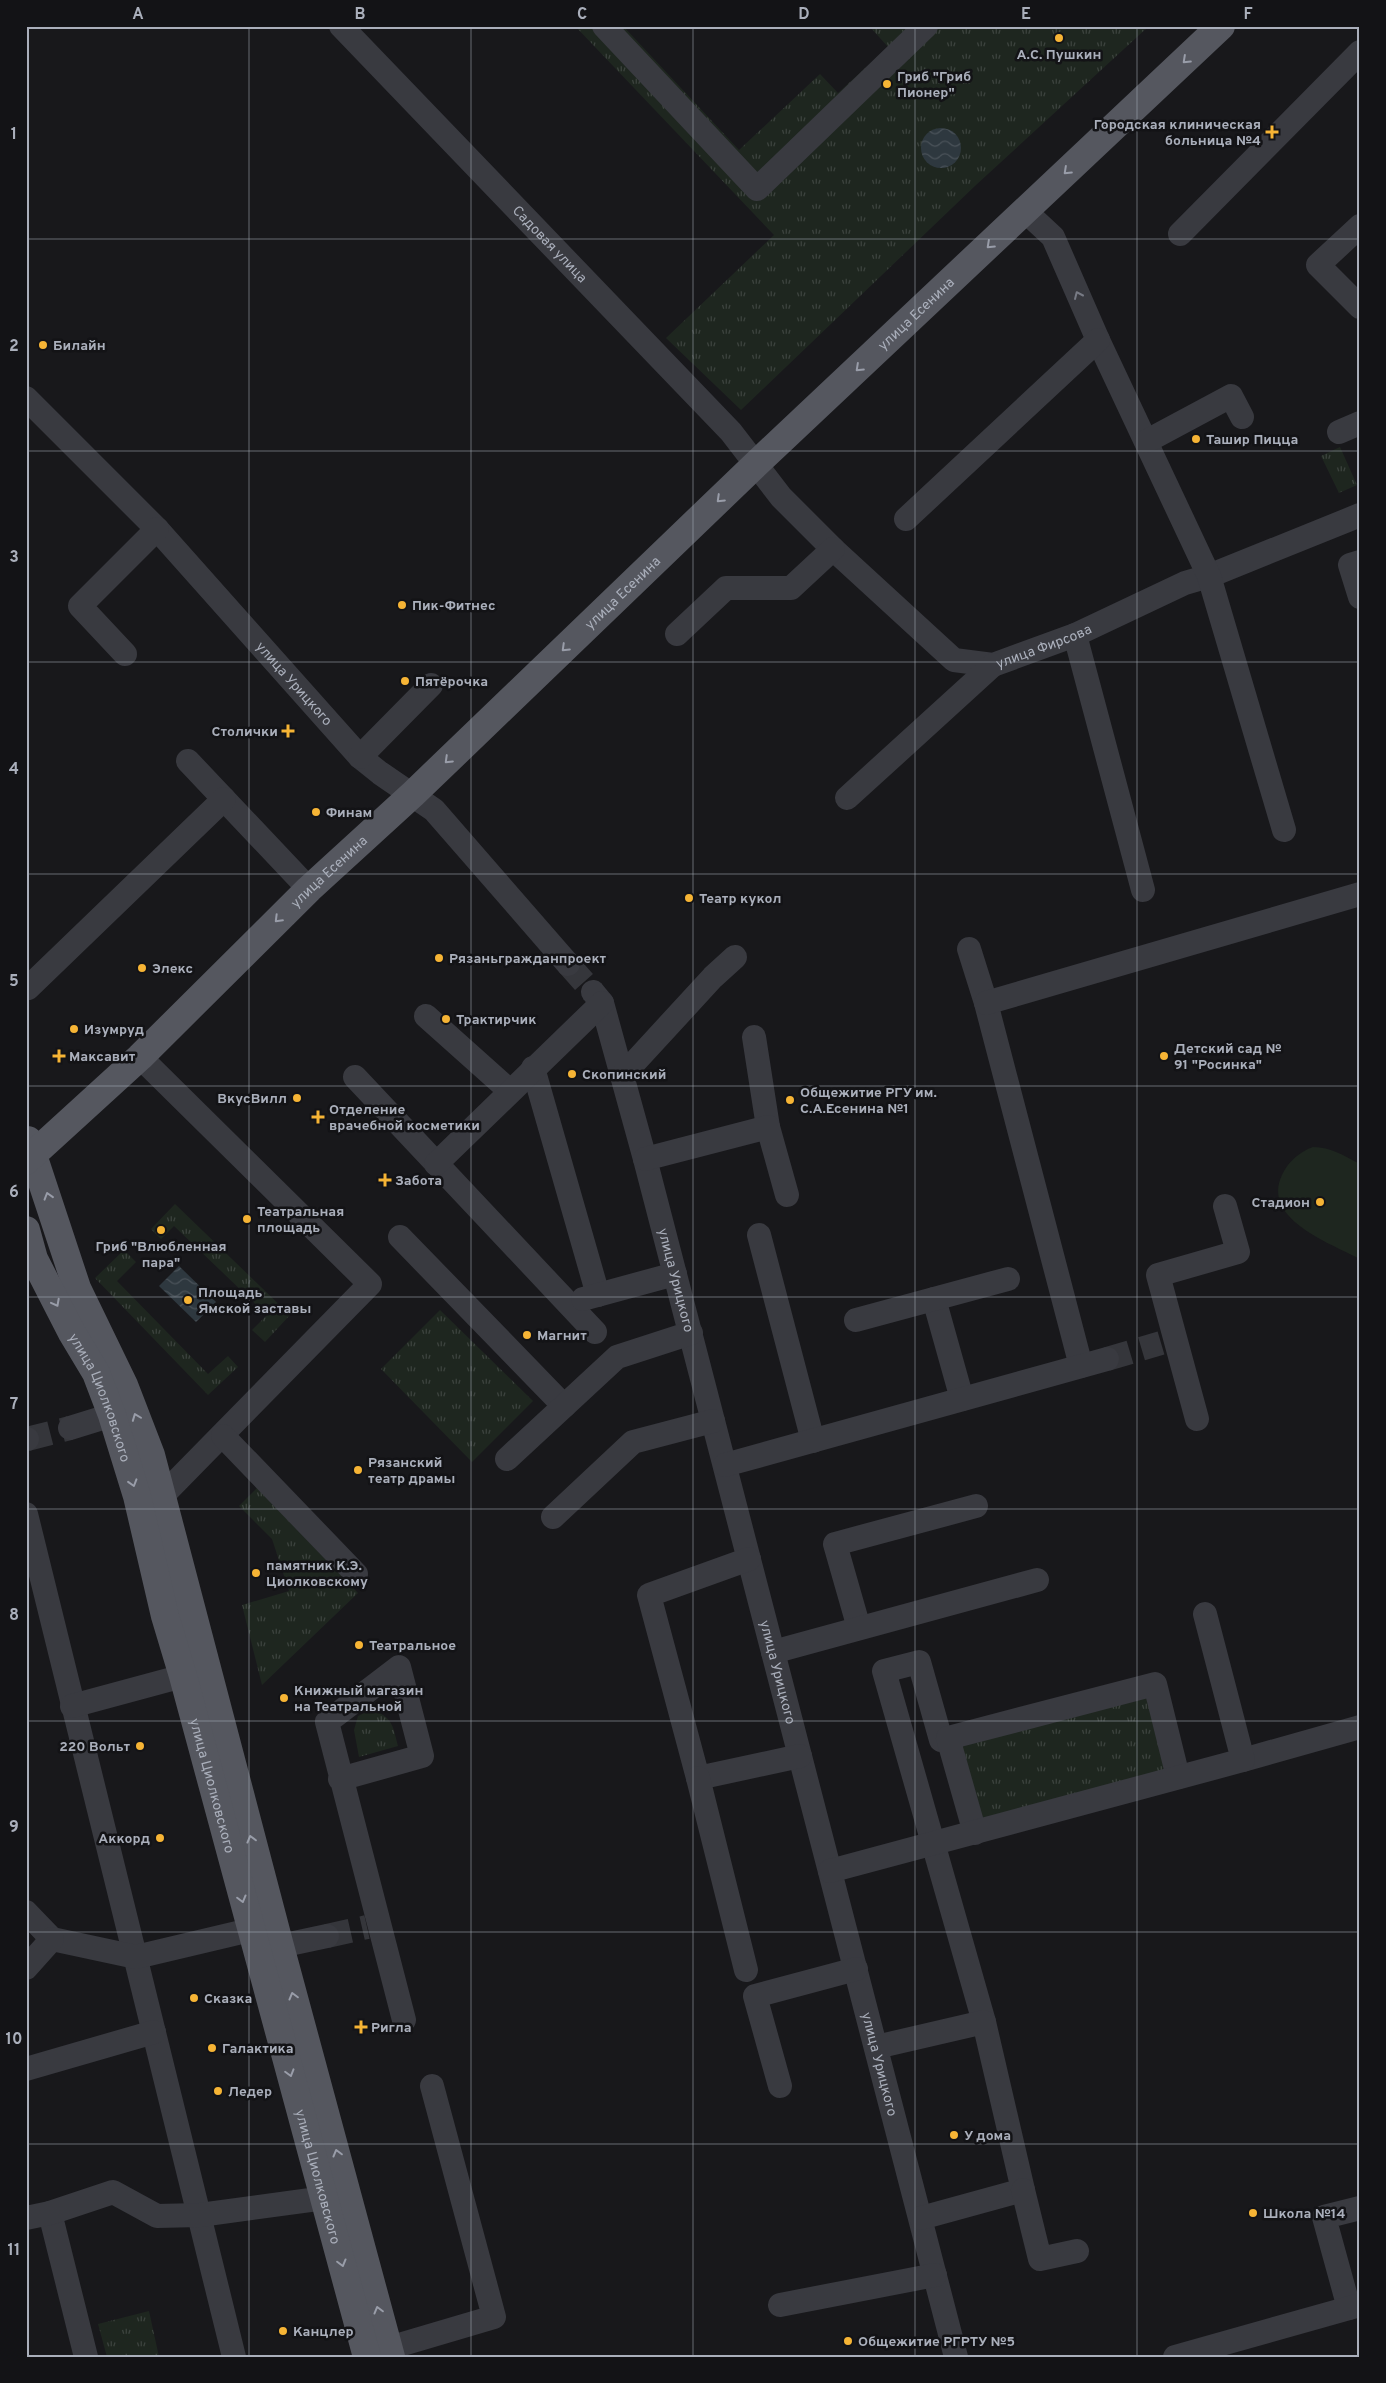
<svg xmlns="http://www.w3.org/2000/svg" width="1386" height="2383" font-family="Overpass,sans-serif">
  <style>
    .grass { fill: url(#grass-tufts) }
    .garden { fill: #1e261f }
    .water { fill: url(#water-waves) }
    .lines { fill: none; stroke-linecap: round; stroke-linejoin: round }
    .minor-tunnel { stroke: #35363b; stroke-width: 24; stroke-dasharray: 24 12; stroke-linecap: butt }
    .minor { stroke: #393a40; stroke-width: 24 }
    .major { stroke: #55575f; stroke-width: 28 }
    .oneway { stroke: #999da9 }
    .oneway2 { stroke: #777a84 }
    .grid { fill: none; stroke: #aaafbb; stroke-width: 1; stroke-opacity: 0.55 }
    .poi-dot { fill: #f6b435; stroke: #131316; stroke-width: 2 }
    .labels { text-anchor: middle; stroke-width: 5; stroke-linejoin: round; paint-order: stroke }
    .poi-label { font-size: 14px; font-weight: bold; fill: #aaafbb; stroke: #131316; text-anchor: start }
    .street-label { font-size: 14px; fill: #aaafbb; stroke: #131316 }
    .neatline { fill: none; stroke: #aaafbb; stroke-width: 2 }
    .grid-label { font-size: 16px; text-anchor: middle; font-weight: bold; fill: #aaafbb }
  </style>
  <defs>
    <pattern id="grass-tufts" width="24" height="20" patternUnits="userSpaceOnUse" patternTransform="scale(1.25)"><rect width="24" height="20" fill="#1e261f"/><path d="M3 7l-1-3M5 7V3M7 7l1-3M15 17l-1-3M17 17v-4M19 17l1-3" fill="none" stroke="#3c433e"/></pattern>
    <pattern id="water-waves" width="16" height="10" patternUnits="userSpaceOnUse" patternTransform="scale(1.25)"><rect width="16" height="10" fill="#2e383f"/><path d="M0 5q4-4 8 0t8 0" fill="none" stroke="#4a5259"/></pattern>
  </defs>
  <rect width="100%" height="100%" fill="#18181b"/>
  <!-- grass -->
  <g class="grass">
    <path d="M 575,26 L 623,26 L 739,150 L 820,74 L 838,93 L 888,47 L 871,28 L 873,26 L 1149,26 L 976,185 L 741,410 L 666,338 L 774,235 Z"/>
    <path d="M 1340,447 L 1357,485 L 1339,493 L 1321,456 Z"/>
    <path d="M 175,1204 L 290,1315 L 265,1342 L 252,1330 L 267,1315 L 174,1226 L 161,1239 L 151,1229 Z"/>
    <path d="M 124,1250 L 136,1262 L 117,1281 L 208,1374 L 228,1356 L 238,1367 L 208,1395 L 95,1278 Z"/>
    <path d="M 440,1310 L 533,1401 L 472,1462 L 381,1369 Z"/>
    <path d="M 257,1488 L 358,1593 L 262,1685 L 242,1605 L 289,1591 L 272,1539 L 239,1506 Z"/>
    <path d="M 1153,1688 L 1173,1775 L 977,1828 L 953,1742 Z"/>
    <path d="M 371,1710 C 393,1716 393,1727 398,1746 L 359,1757 L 354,1730 L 358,1716 Z"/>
    <path d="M 149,2311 L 159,2357 L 107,2357 L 98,2324 Z"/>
  </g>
  <!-- garden -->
  <path class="garden" d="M 1313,1147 C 1331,1147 1344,1156 1360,1164 L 1360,1259 C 1330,1243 1261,1219 1282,1175 C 1288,1162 1299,1152 1313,1147 Z"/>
  <!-- water -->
  <g class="water">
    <circle cx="941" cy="148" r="20"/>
    <path d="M 179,1266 L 216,1302 L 196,1322 L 159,1286 Z"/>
  </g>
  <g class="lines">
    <!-- minor-tunnel -->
    <g class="minor-tunnel">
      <path d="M 568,964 L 593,992"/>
      <path d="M 1107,1359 L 1161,1343"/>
      <path d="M 27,1439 L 70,1428"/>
      <path d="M 327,1936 L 367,1927"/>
    </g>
    <!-- minor -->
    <g class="minor">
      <path id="s1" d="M 341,26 L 731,432 L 781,497 L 833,549 L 954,660 L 993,665 L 1075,635 L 1185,583 L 1209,576 L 1360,515"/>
      <path d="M 604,26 L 757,189 L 926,26"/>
      <path d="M 1025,211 L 1053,237 L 1098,340 L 1209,576 L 1284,830"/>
      <path d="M 1360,226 L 1318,265 L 1360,307"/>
      <path d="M 1180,234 L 1360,52"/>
      <path id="s2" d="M 26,398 L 157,529 L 360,757 L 380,773 L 434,810 L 568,964"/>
      <path d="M 1339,432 L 1360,423"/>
      <path d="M 1147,441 L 1231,396 L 1242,417"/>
      <path d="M 906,519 L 1098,340"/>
      <path d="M 1360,562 L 1350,565 L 1360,597"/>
      <path d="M 677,634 L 726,588 L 791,588 L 833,549"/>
      <path d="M 1075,635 L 1143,890"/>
      <path d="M 125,654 L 80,606 L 157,529"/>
      <path d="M 360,757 L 431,685"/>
      <path d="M 188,761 L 309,889"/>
      <path d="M 847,798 L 993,665"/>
      <path d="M 969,949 L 986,1003 L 1081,1366"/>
      <path d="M 28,988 L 224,799"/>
      <path id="s3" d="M 593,992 L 602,1003 L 645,1159 L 956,2357"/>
      <path d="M 986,1003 L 1360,894"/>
      <path d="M 426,1016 L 510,1091"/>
      <path d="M 754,1037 L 768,1127"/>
      <path d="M 140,1057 L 370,1284 L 162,1496"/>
      <path d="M 533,1068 L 598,1295"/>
      <path d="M 622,1076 L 713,977 L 735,957"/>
      <path d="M 355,1077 L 595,1332"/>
      <path d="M 645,1159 L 768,1127 L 787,1195"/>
      <path d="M 436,1164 L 602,1003"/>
      <path d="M 759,1235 L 813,1441"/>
      <path d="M 400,1237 L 564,1406"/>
      <path d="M 583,1299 L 675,1274"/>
      <path d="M 934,1299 L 962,1399"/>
      <path d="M 856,1320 L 1008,1279"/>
      <path d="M 1197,1419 L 1158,1275 L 1238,1252 L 1225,1206"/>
      <path d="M 70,1428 L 112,1415"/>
      <path d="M 223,1436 L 356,1574"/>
      <path d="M 26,1439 L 27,1439"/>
      <path d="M 507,1459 L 617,1357 L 691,1333"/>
      <path d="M 725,1465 L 1107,1359"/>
      <path d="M 26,1514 L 234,2357"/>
      <path d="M 553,1517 L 633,1442 L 713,1421"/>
      <path d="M 749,1559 L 649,1595 L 698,1778 L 800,1756"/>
      <path d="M 859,1628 L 835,1544 L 976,1506"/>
      <path d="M 773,1652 L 1037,1580"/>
      <path d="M 72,1706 L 183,1676"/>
      <path d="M 948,1738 L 941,1740 L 919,1662 L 884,1671 L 984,2022"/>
      <path d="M 1243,1760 L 1360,1727"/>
      <path d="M 698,1778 L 746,1970"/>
      <path d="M 340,1779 L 422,1756 L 399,1667 L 327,1722 L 404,2020"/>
      <path d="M 975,1833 L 948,1738 L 1155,1684 L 1178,1777"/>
      <path d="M 830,1871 L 1243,1760 L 1205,1614"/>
      <path d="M 26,1912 L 52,1939 L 136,1957 L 250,1930"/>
      <path d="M 280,1946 L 327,1936"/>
      <path d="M 26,1968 L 52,1939"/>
      <path d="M 876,2047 L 984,2022 L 1023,2190 L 921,2218"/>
      <path d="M 26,2069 L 154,2032"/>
      <path d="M 780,2086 L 755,1996 L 856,1969"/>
      <path d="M 1023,2190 L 1040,2259 L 1077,2251"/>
      <path d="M 50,2213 L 86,2357"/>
      <path d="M 26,2218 L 50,2213 L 113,2192 L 157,2216 L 200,2215 L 325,2198"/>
      <path d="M 780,2305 L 935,2275"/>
      <path d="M 1349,2308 L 1324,2217 L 1360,2208"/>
      <path d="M 389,2348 L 494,2317 L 432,2086"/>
      <path d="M 1175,2357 L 1360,2305"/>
    </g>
    <!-- major -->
    <g class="major">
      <path d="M 28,1140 L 77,1288 L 124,1385 L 151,1455 L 280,1946 L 391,2357"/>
      <path id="s4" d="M 26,1161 L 140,1057 L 309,889 L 413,794 L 755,465 L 1221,26"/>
      <path id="s5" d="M 26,1230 L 34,1259 L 72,1333 L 96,1373 L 112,1415 L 137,1496 L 165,1616 L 183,1676 L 367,2357"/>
    </g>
  </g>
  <!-- one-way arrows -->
  <defs><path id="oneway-chevron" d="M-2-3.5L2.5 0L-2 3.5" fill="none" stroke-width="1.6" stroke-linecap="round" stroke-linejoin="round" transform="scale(1.25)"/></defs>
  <g class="oneway">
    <use href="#oneway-chevron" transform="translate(1186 60) rotate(137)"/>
    <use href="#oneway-chevron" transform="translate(1067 171) rotate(137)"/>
    <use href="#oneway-chevron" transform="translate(990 245) rotate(137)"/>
    <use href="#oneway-chevron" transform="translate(859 368) rotate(137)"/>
    <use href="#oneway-chevron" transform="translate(720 499) rotate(136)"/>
    <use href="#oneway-chevron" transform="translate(565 648) rotate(136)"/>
    <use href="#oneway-chevron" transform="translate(448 760) rotate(136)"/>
    <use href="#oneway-chevron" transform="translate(278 919) rotate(135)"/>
    <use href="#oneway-chevron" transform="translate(48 1196) rotate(-107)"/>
    <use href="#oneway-chevron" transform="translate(56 1303) rotate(62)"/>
    <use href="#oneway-chevron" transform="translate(136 1417) rotate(-111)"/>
    <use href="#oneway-chevron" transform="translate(133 1483) rotate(73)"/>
    <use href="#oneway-chevron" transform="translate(251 1839) rotate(-105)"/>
    <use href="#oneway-chevron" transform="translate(242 1899) rotate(75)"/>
    <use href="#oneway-chevron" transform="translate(293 1996) rotate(-105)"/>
    <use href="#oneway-chevron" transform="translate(290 2073) rotate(74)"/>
    <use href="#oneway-chevron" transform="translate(337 2153) rotate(-105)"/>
    <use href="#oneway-chevron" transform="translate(342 2263) rotate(75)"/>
    <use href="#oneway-chevron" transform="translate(378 2310) rotate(-105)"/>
  </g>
  <use class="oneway2" href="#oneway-chevron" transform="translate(1078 295) rotate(-114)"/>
  <!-- grid -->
  <path class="grid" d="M 249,26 L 249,2357M 471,26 L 471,2357M 693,26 L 693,2357M 915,26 L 915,2357M 1137,26 L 1137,2357M 26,239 L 1360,239M 26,451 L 1360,451M 26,662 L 1360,662M 26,874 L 1360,874M 26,1086 L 1360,1086M 26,1297 L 1360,1297M 26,1509 L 1360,1509M 26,1721 L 1360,1721M 26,1932 L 1360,1932M 26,2144 L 1360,2144"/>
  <!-- markers -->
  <g class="poi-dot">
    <circle cx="1059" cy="38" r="5"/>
    <circle cx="887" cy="84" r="5"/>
    <path d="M1269.5 124.5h5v5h5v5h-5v5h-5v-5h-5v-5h5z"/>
    <circle cx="43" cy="345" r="5"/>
    <circle cx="1196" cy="439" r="5"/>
    <circle cx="402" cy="605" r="5"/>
    <circle cx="405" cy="681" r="5"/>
    <path d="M285.5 723.5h5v5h5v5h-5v5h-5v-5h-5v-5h5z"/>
    <circle cx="316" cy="812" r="5"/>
    <circle cx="689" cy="898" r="5"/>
    <circle cx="439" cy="958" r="5"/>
    <circle cx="142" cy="968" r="5"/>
    <circle cx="446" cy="1019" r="5"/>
    <circle cx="74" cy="1029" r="5"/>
    <path d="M56.5 1048.5h5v5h5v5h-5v5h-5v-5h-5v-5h5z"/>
    <circle cx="1164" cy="1056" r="5"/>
    <circle cx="572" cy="1074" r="5"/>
    <circle cx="297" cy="1098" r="5"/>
    <circle cx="790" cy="1100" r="5"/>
    <path d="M315.5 1109.5h5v5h5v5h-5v5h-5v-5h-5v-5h5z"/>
    <path d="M382.5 1172.5h5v5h5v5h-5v5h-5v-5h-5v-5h5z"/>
    <circle cx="1320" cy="1202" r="5"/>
    <circle cx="247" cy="1219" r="5"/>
    <circle cx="161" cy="1230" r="5"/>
    <circle cx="188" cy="1300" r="5"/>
    <circle cx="527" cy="1335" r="5"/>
    <circle cx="358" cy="1470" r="5"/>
    <circle cx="256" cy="1573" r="5"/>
    <circle cx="359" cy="1645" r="5"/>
    <circle cx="284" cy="1698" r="5"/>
    <circle cx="140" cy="1746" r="5"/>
    <circle cx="160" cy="1838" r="5"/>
    <circle cx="194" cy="1998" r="5"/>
    <path d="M358.5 2019.5h5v5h5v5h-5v5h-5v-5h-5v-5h5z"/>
    <circle cx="212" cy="2048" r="5"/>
    <circle cx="218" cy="2091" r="5"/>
    <circle cx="954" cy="2135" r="5"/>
    <circle cx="1253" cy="2213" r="5"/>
    <circle cx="283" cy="2331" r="5"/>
    <circle cx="848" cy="2341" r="5"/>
  </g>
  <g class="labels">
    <!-- poi labels -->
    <g class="poi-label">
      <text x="1059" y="59" text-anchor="middle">А.С. Пушкин</text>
      <text x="897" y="81">Гриб "Гриб<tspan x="897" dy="16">Пионер"</tspan></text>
      <text x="1261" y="129" text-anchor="end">Городская клиническая<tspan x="1261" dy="16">больница №4</tspan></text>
      <text x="53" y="350">Билайн</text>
      <text x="1206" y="444">Ташир Пицца</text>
      <text x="412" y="610">Пик-Фитнес</text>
      <text x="415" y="686">Пятёрочка</text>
      <text x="278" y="736" text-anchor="end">Столички</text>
      <text x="326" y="817">Финам</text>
      <text x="699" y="903">Театр кукол</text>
      <text x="449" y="963">Рязаньгражданпроект</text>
      <text x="152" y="973">Элекс</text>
      <text x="456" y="1024">Трактирчик</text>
      <text x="84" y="1034">Изумруд</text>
      <text x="1174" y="1053">Детский сад №<tspan x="1174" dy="16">91 "Росинка"</tspan></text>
      <text x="69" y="1061">Максавит</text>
      <text x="582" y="1079">Скопинский</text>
      <text x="800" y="1097">Общежитие РГУ им.<tspan x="800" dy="16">С.А.Есенина №1</tspan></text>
      <text x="287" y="1103" text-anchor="end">ВкусВилл</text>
      <text x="329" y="1114">Отделение<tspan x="329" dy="16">врачебной косметики</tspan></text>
      <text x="395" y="1185">Забота</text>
      <text x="1310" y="1207" text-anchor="end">Стадион</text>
      <text x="257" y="1216">Театральная<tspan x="257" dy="16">площадь</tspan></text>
      <text x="161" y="1251" text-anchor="middle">Гриб "Влюбленная<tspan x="161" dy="16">пара"</tspan></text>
      <text x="198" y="1297">Площадь<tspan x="198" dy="16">Ямской заставы</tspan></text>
      <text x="537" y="1340">Магнит</text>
      <text x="368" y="1467">Рязанский<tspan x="368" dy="16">театр драмы</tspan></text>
      <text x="266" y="1570">памятник К.Э.<tspan x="266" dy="16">Циолковскому</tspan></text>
      <text x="369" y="1650">Театральное</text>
      <text x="294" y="1695">Книжный магазин<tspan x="294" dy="16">на Театральной</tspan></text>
      <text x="130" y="1751" text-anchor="end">220 Вольт</text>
      <text x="150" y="1843" text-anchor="end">Аккорд</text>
      <text x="204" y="2003">Сказка</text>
      <text x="371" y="2032">Ригла</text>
      <text x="222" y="2053">Галактика</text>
      <text x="228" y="2096">Ледер</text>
      <text x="964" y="2140">У дома</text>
      <text x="1263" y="2218">Школа №14</text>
      <text x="293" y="2336">Канцлер</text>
      <text x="858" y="2346">Общежитие РГРТУ №5</text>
    </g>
    <!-- street labels -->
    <g class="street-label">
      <text dy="5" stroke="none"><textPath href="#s1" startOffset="302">Садовая улица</textPath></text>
      <text dy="5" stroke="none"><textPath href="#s4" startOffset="1229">улица Есенина</textPath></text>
      <text dy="5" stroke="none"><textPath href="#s4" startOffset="824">улица Есенина</textPath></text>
      <text dy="5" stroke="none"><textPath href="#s1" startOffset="976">улица Фирсова</textPath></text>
      <text dy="5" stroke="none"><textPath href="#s2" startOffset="392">улица Урицкого</textPath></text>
      <text dy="5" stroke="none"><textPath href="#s4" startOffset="419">улица Есенина</textPath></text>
      <text dy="5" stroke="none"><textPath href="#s3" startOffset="301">улица Урицкого</textPath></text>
      <text dy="5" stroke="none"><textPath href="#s5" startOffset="184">улица Циолковского</textPath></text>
      <text dy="5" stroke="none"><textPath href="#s3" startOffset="706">улица Урицкого</textPath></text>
      <text dy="5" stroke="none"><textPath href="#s5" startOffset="589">улица Циолковского</textPath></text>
      <text dy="5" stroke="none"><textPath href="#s3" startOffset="1111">улица Урицкого</textPath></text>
      <text dy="5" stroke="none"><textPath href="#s5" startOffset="994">улица Циолковского</textPath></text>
    </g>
  </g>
  <!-- border -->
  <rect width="1386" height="2383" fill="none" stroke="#131316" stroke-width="55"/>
  <rect x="28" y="28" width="1330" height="2328" class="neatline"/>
  <g class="grid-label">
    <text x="138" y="19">A</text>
    <text x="360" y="19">B</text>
    <text x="582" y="19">C</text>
    <text x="804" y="19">D</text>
    <text x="1026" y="19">E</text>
    <text x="1248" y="19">F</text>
    <text x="14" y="139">1</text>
    <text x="14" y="351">2</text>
    <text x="14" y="562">3</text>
    <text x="14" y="774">4</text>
    <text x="14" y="986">5</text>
    <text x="14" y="1197">6</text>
    <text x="14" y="1409">7</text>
    <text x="14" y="1620">8</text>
    <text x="14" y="1832">9</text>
    <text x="14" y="2044">10</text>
    <text x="14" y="2255">11</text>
  </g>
</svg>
